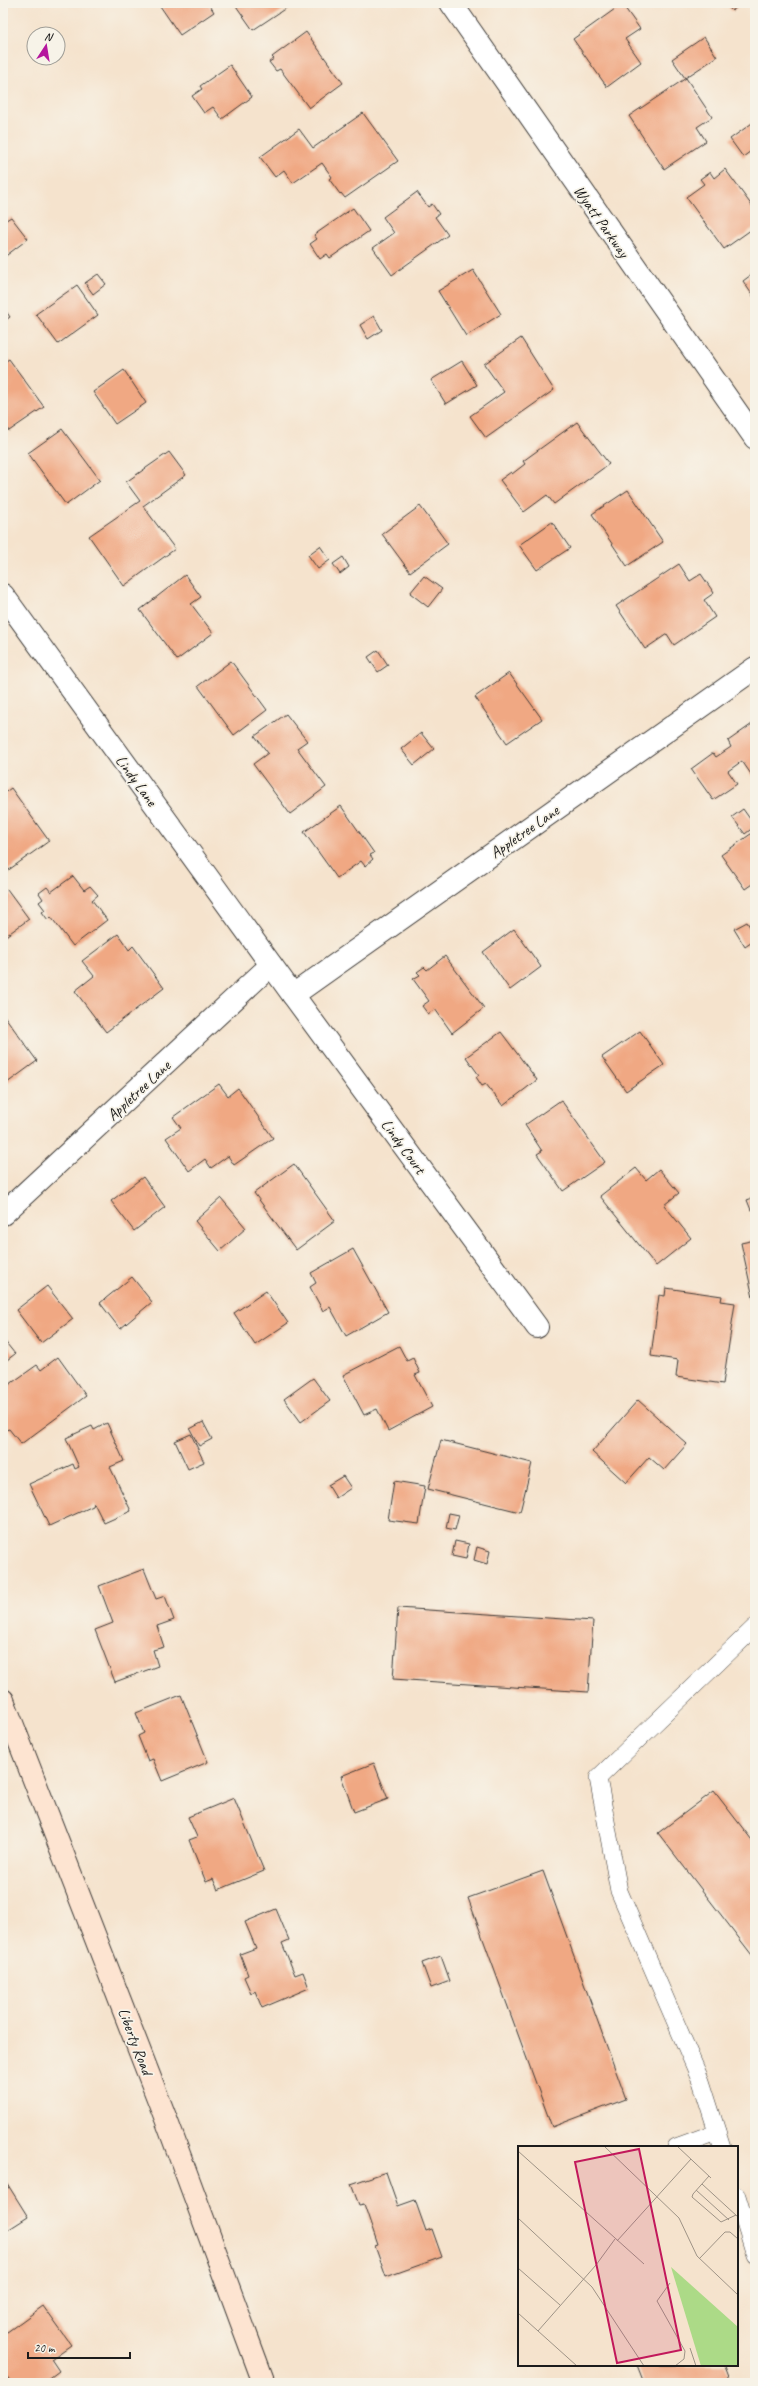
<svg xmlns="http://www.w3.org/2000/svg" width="758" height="2386" font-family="Caveat,sans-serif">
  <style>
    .building { fill: #f0a883 }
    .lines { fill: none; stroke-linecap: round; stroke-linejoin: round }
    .service-casing { stroke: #3d3a37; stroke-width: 18 }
    .minor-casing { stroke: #3d3a37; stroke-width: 24 }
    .secondary-casing { stroke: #3d3a37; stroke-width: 24 }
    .service { stroke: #fff; stroke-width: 17 }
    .minor { stroke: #fff; stroke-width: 22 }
    .secondary { stroke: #fde4d1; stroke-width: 22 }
    .labels { text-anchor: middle; stroke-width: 3.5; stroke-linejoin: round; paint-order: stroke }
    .street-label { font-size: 16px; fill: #1c1c1c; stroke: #f7f3e8 }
    .inset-road { fill: none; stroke: #9e9386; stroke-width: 1 }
    .view { fill: #c2185b; fill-opacity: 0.15; stroke: #c2185b; stroke-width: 2 }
    .inset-edge { fill: none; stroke: #1c1c1c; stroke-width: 2 }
  </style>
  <rect width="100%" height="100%" fill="#f7f3e8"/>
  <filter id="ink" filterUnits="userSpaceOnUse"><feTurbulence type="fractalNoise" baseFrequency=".025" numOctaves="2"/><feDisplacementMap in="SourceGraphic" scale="8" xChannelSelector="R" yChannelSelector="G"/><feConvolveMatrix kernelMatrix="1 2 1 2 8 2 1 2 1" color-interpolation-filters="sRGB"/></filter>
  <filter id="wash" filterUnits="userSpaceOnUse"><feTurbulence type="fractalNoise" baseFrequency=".012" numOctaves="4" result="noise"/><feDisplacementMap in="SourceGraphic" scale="16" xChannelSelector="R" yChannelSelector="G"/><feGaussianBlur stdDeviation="0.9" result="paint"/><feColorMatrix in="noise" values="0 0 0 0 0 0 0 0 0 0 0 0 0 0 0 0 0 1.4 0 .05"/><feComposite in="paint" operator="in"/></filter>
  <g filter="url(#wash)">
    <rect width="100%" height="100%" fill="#f5e3cd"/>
    <g id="blocks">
      <!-- building -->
      <g class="building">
        <path d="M 158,3 L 208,3 L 214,12 L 180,35 Z"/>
        <path d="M 234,3 L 287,3 L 289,6 L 253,30 Z"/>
        <path d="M 725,3 L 742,3 L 732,11 Z"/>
        <path d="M 622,4 L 640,29 L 625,39 L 641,62 L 607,87 L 573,39 Z"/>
        <path d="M 306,32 L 343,83 L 309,108 L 280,69 L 276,71 L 269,62 L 274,59 L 272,57 Z"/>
        <path d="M 704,37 L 717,57 L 685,78 L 672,59 Z"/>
        <path d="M 230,65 L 252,97 L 222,119 L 213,107 L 204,113 L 192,96 L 202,89 L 200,86 Z"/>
        <path d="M 686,78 L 712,117 L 697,127 L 706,141 L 664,169 L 629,116 Z"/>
        <path d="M 363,113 L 398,161 L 345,198 L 341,193 L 340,194 L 329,179 L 332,177 L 322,163 L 293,183 L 284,170 L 275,177 L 260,157 L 299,129 L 313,148 Z"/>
        <path d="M 755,121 L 755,148 L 743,157 L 730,139 Z"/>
        <path d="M 725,169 L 755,210 L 755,227 L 724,249 L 686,197 L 704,184 L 700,179 L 710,172 L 714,178 Z"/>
        <path d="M 417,192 L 428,207 L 432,204 L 439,214 L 435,217 L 448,235 L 392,275 L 373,248 L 394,233 L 383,217 Z"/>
        <path d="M 353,208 L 369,231 L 330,258 L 327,254 L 320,259 L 310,244 L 317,239 L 314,235 Z"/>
        <path d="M 11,217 L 28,239 L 3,258 L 3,222 Z"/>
        <path d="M 473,270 L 501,314 L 466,336 L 438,291 Z"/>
        <path d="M 755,272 L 755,299 L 743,281 Z"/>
        <path d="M 98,274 L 106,284 L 93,294 L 85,283 Z"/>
        <path d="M 77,285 L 98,315 L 58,344 L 36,314 Z"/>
        <path d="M 3,307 L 10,317 L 3,322 Z"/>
        <path d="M 374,316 L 382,330 L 368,339 L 360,325 Z"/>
        <path d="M 521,338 L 554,390 L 486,438 L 470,416 L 504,392 L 484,364 Z"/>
        <path d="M 9,359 L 44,407 L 9,431 L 3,423 L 3,363 Z"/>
        <path d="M 462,361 L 477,385 L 446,404 L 431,380 Z"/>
        <path d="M 124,370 L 146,403 L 115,424 L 93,392 Z"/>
        <path d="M 577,422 L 609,464 L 554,504 L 547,495 L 524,512 L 500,480 L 511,472 L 512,474 L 525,464 L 523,461 Z"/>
        <path d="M 62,429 L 100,480 L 66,505 L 28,453 Z"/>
        <path d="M 169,452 L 186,475 L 143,506 L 175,549 L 124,586 L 89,536 L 140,501 L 126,482 Z"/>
        <path d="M 628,490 L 663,542 L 627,566 L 592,514 Z"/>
        <path d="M 420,506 L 448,544 L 410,572 L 382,534 Z"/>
        <path d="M 552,522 L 570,548 L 537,570 L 519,545 Z"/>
        <path d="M 320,546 L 330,560 L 318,569 L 308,555 Z"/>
        <path d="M 343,557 L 349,567 L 340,574 L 333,564 Z"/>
        <path d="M 679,564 L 690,581 L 701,574 L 714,593 L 704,600 L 715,617 L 674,645 L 667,634 L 645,649 L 616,606 Z"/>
        <path d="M 185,575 L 201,597 L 191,604 L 213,633 L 177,660 L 140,610 Z"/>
        <path d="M 424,576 L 442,589 L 428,607 L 410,593 Z"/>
        <path d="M 378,650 L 388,665 L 378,672 L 368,657 Z"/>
        <path d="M 231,661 L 267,710 L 234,735 L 198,686 Z"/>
        <path d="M 509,673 L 542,719 L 507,743 L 475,697 Z"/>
        <path d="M 286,714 L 307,741 L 297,748 L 326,787 L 290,814 L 253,764 L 268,753 L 255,736 Z"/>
        <path d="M 755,722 L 755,780 L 742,761 L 728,771 L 737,784 L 713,800 L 691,769 L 713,753 L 716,757 L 731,747 L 728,741 Z"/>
        <path d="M 421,733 L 434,749 L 414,765 L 401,749 Z"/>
        <path d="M 11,788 L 49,841 L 3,874 L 3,794 Z"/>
        <path d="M 341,806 L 374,853 L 370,855 L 373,859 L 365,866 L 361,861 L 337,878 L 304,832 Z"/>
        <path d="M 743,809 L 755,826 L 745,834 L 732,817 Z"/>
        <path d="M 755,831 L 755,882 L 745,889 L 721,855 Z"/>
        <path d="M 73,876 L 84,890 L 90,886 L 98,895 L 92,900 L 107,920 L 73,946 L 51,917 L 48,920 L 42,912 L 45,910 L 39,902 L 43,899 L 39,893 L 47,887 L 51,892 Z"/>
        <path d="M 7,889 L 29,919 L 3,938 L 3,892 Z"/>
        <path d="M 747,922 L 755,935 L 755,940 L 745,947 L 734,929 Z"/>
        <path d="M 514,929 L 541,967 L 510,990 L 483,952 Z"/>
        <path d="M 118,934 L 129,950 L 133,946 L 164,988 L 106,1032 L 75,991 L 94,976 L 82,961 Z"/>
        <path d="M 445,956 L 484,1008 L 452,1033 L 435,1009 L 428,1014 L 422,1006 L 429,1001 L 413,979 L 420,975 L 417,972 L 424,967 L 427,970 Z"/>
        <path d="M 3,1014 L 37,1061 L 3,1086 Z"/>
        <path d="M 640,1031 L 664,1065 L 626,1091 L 602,1057 Z"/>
        <path d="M 501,1032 L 537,1080 L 503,1106 L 486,1084 L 482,1086 L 476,1077 L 479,1075 L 466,1057 Z"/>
        <path d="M 219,1084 L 228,1096 L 238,1088 L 273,1138 L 234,1165 L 228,1156 L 211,1168 L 205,1159 L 189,1171 L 166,1138 L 181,1128 L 173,1117 Z"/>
        <path d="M 561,1100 L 605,1162 L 563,1191 L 537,1154 L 542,1151 L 525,1125 Z"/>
        <path d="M 294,1164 L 335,1221 L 296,1250 L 254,1193 Z"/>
        <path d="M 636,1168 L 646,1180 L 659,1169 L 679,1193 L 664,1205 L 691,1238 L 656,1266 L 600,1196 Z"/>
        <path d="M 143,1177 L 165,1207 L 134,1231 L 111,1201 Z"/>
        <path d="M 755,1197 L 755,1208 L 751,1210 L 747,1200 Z"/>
        <path d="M 221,1198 L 246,1228 L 220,1251 L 195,1221 Z"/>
        <path d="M 755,1240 L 755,1302 L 754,1302 L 741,1243 Z"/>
        <path d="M 353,1249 L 388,1312 L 346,1336 L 330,1307 L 323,1311 L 310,1287 L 316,1283 L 311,1273 Z"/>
        <path d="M 132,1277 L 152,1302 L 120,1329 L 100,1303 Z"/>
        <path d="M 47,1286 L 73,1319 L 41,1343 L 16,1310 Z"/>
        <path d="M 666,1288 L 722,1296 L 721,1301 L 735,1303 L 723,1384 L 676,1377 L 678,1360 L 651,1356 L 659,1295 L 665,1296 Z"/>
        <path d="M 266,1291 L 288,1323 L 255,1345 L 234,1313 Z"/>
        <path d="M 3,1339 L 15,1354 L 3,1363 Z"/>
        <path d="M 399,1346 L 407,1361 L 413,1358 L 420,1373 L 415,1375 L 432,1407 L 388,1431 L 377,1409 L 364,1415 L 343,1375 Z"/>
        <path d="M 58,1357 L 86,1396 L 21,1444 L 9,1429 L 3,1431 L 3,1389 L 37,1365 L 41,1370 Z"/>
        <path d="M 313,1378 L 330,1401 L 301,1422 L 284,1399 Z"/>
        <path d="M 638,1400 L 687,1444 L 664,1470 L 649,1457 L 626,1483 L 592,1452 Z"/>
        <path d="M 203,1422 L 212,1439 L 199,1446 L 190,1429 Z"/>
        <path d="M 107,1423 L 124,1461 L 110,1467 L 131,1511 L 104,1523 L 94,1503 L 93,1506 L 49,1526 L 29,1484 L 73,1464 L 75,1469 L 79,1467 L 66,1438 L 92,1426 L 94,1430 Z"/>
        <path d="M 191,1434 L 204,1462 L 188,1469 L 175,1441 Z"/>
        <path d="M 441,1440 L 532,1463 L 520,1512 L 428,1489 Z"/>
        <path d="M 343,1476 L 351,1488 L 336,1498 L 328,1485 Z"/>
        <path d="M 394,1481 L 425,1486 L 419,1524 L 388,1520 Z"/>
        <path d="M 449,1513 L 459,1515 L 455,1530 L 446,1528 Z"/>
        <path d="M 455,1541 L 469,1544 L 466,1559 L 452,1556 Z"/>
        <path d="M 477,1547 L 490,1551 L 487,1564 L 474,1560 Z"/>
        <path d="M 144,1569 L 156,1599 L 165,1596 L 174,1620 L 157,1626 L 164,1647 L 153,1650 L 158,1666 L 115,1682 L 95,1630 L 113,1623 L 99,1586 Z"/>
        <path d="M 398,1608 L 593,1621 L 588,1692 L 393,1679 Z"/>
        <path d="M 181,1695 L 208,1762 L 162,1781 L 153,1759 L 148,1761 L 138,1736 L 144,1733 L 136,1713 Z"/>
        <path d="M 374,1763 L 388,1799 L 354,1812 L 341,1776 Z"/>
        <path d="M 714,1791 L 755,1844 L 755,1959 L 658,1833 Z"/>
        <path d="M 234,1798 L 264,1871 L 218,1890 L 213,1879 L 206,1882 L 189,1840 L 197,1837 L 188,1817 Z"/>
        <path d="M 543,1871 L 626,2099 L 552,2127 L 468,1898 Z"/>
        <path d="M 276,1909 L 289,1940 L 282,1943 L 295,1975 L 303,1972 L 309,1988 L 262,2008 L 255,1991 L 251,1993 L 244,1977 L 248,1975 L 240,1954 L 256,1948 L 245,1922 Z"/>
        <path d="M 441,1956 L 450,1981 L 431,1988 L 422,1963 Z"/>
        <path d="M 386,2172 L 398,2206 L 415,2200 L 426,2231 L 432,2229 L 442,2257 L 386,2277 L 375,2246 L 378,2245 L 364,2204 L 359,2205 L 351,2184 Z"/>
        <path d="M 3,2177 L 28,2217 L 3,2233 Z"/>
        <path d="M 43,2306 L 71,2345 L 51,2359 L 59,2371 L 43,2383 L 11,2383 L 3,2372 L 3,2335 Z"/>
        <path d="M 637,2365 L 724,2365 L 731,2383 L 644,2383 Z"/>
      </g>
    </g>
  </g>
  <g filter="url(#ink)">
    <use href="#blocks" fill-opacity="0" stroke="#3d3a37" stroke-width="1"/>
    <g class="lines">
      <!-- service casing -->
      <g class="service-casing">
        <g id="service">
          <path d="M 676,2147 L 717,2132"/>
          <path d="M 722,2147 L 701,2081 L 619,1891 L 598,1778 L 755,1627"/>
          <path d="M 737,2196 L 755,2255"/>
        </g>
      </g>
      <!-- minor casing -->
      <g class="minor-casing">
        <g id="minor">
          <path d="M 451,3 L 755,438"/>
          <path d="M 3,595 L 293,995 L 537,1327"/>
          <path d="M 293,995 L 755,668"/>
          <path d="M 3,1214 L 271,965"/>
        </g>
      </g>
      <!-- secondary casing -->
      <g class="secondary-casing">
        <path id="secondary" d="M 3,1700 L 166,2119 L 264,2383"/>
      </g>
      <!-- service -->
      <use href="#service" class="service"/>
      <!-- minor -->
      <use href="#minor" class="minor"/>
      <!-- secondary -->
      <use href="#secondary" class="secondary"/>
    </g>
  </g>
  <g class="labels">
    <!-- street labels -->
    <g class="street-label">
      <text transform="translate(602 221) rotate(55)" y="6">Wyatt Parkway</text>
      <text transform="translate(137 780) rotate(54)" y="6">Lindy Lane</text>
      <text transform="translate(524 831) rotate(-35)" y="6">Appletree Lane</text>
      <text transform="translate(138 1090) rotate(-43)" y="6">Appletree Lane</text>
      <text transform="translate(404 1146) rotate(54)" y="6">Lindy Court</text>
      <text transform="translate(136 2041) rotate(69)" y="6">Liberty Road</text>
    </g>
  </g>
  <!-- overview -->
  <g transform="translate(518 2146)">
    <rect width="220" height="220" fill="#f5e3cd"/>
    <path d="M 153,121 L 220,181 L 220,220 L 183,220 Z" fill="#acda87"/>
    <path class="inset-road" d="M 86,0 L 161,72 L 179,110 L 220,149M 159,0 L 193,32M 0,5 L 126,118M 191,30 L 175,48 L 174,51 L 203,76 L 218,69M 184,38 L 220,71M 178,44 L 211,74M 0,72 L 74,141 L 126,220M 99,95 L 173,13M 181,113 L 207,86 L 212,86 L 220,93M 0,122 L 42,159M 152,137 L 139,155 L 167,205 L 166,213 L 157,220M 0,167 L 59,220M 20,185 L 78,119 L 97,93M 172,202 L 178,220"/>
    <path class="view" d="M 121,3 L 163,204 L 99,217 L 57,16 Z"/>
    <rect width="220" height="220" class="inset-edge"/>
  </g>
  <!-- margin -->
  <rect width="758" height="2386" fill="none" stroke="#f7f3e8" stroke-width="16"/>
  <!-- north arrow -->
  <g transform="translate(46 46) rotate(12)"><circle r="19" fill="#f7f3e8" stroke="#9f9d96"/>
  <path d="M0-3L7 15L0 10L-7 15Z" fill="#b5179e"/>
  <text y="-6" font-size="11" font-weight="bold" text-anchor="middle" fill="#1c1c1c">N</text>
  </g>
  <!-- scale -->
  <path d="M28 2352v6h102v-6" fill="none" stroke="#1c1c1c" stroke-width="2"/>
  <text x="34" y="2352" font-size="12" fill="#1c1c1c" stroke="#f7f3e8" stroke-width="3" paint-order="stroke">20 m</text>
</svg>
